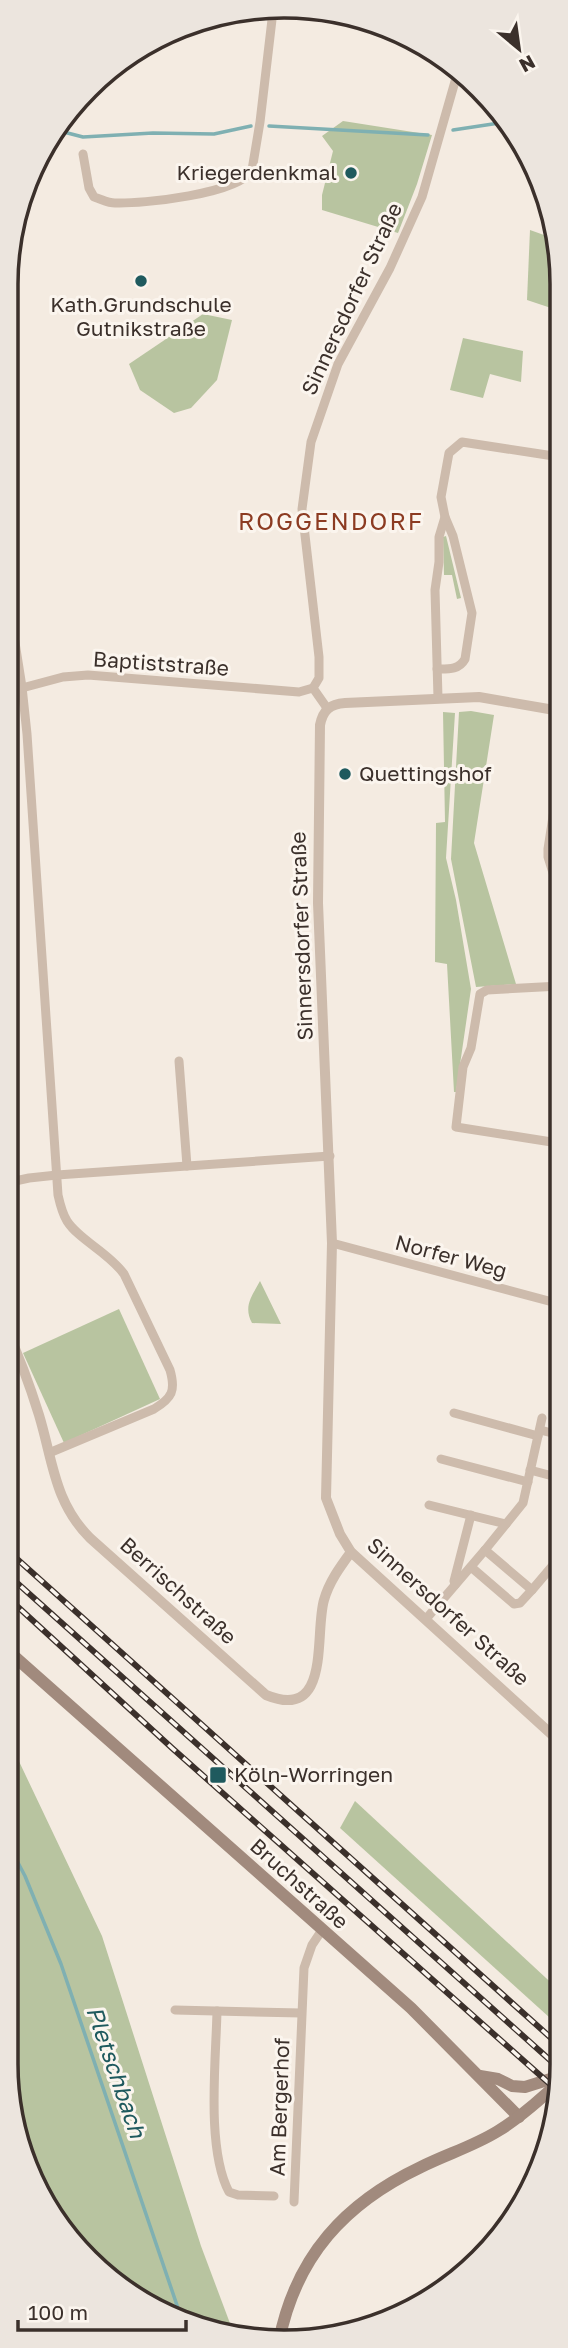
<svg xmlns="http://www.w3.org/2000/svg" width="568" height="2348" font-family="'Golos Text',sans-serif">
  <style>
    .green { fill: #b8c4a0 }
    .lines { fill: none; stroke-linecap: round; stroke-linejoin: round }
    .stream { stroke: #7fb0b2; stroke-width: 3.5 }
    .minor { stroke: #cdbbac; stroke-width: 9 }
    .tertiary { stroke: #cdbbac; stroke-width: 10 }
    .secondary { stroke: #a18a7d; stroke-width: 12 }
    .rail-casing { stroke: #3b302b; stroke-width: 6 }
    .rail { stroke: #fbf5ee; stroke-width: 3.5; stroke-dasharray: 10; stroke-linecap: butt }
    .poi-dot { fill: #1f5a5e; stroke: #fbf5ee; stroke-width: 2.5 }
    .labels { text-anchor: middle; stroke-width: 6; stroke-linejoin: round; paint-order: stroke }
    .poi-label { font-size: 21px; fill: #3b302b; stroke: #fbf5ee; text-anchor: start }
    .street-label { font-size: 21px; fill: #3b302b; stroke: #fbf5ee }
    .water-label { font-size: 23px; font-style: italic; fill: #1f5a5e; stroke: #fbf5ee }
    .quarter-label { font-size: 24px; letter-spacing: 2px; fill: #8c3b22; stroke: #fbf5ee }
    .rim { fill: none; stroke: #3b302b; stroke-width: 3.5 }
  </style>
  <rect width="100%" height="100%" fill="#f4ebe1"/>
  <!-- green -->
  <g class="green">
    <path d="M 343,121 L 432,135 L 417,184 L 398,233 L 322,210 L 322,195 L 333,151 L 322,136 Z"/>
    <path d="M 530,230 L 558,240 L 560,248 L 560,311 L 527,300 Z"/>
    <path d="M 203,314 L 232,320 L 217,380 L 191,408 L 174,413 L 140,390 L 129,364 Z"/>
    <path d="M 463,338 L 523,351 L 521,382 L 490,374 L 483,398 L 450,390 Z"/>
    <path d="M 446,536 L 461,598 L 457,599 L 452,575 L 444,575 L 443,537 Z"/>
    <path d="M 471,711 L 494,715 L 474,843 L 516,984 L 476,987 L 451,859 L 459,712 Z"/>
    <path d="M 443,712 L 455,713 L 446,858 L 456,900 L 471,989 L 456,1092 L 454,1092 L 447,964 L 435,962 L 436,823 L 445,822 Z"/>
    <path d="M 260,1281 L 281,1324 L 252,1323 C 243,1306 252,1296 260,1281 Z"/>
    <path d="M 119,1309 L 160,1399 L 64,1443 L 23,1353 Z"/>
    <path d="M 6,1734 L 102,1936 L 201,2246 L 234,2334 L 160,2314 L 75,2248 L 26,2170 L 5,2064 Z"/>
    <path d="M 355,1801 L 560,1991 L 560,2027 L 340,1828 Z"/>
  </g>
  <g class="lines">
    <!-- stream -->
    <g class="stream">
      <path d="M 269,126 L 428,135"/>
      <path d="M 56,130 L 83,137 L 153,133 L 214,134 L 251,126"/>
      <path d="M 453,130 L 506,122"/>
      <path d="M 6,1840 L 25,1876 L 61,1964 L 182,2320"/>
    </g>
    <!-- minor -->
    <g class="minor">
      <path d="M 83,154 L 89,188 L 94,197 C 101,199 108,203 115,203 C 142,204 239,194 252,170 L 260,122 L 273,11"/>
      <path d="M 560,450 L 557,388 L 560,378"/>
      <path d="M 7,592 L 22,687 L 27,734 L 58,1195 C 60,1204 62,1213 67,1221 C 79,1240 108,1252 124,1274 L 170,1370 C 176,1391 172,1398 154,1409 L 49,1453"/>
      <path d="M 437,669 C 448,669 459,670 465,659 L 472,613 L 453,536 L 445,517 L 441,497 L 449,453 L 462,442 L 560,457"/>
      <path d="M 7,692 L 63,677 L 88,675 L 299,692 L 313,688"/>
      <path d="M 438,698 L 435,590 L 439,562 L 439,537 L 445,517"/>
      <path d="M 327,708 L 313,688 L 319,678 L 319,657 L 302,509 L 311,442 L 338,364 L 390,268 L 422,197 L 458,71"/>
      <path d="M 560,895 L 548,857 L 548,849 L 560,771"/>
      <path d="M 179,1061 L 187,1166"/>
      <path d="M 560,1127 L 558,1143 L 456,1127 L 463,1067 L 471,1048 L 480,994 L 487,990 L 560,986"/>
      <path d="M 6,1183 L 29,1178 L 57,1175 L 330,1156"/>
      <path d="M 332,1243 L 560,1304"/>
      <path d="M 454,1413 L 538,1436"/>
      <path d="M 540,1430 L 560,1435"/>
      <path d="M 441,1459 L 528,1482"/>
      <path d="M 530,1470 L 560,1478"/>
      <path d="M 429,1505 L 506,1524"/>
      <path d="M 471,1567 L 514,1604 L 520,1603 L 532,1590 L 485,1550"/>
      <path d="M 455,1585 L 454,1581 L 471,1515"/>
      <path d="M 532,1590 L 560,1557"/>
      <path d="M 426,1619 L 485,1550 L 523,1503 L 542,1418"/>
      <path d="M 175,2010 L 301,2013"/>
      <path d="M 217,2011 C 216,2060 206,2149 229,2192 L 238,2195 L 274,2196"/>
      <path d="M 294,2202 L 304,1968 L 312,1945 L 322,1930"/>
    </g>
    <!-- tertiary -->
    <g class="tertiary">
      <path d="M 6,1328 C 19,1356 30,1386 39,1415 C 53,1461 54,1502 90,1538 L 266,1695 C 332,1722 314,1634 324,1600 C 329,1582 340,1567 351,1552"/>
      <path d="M 560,1742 L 351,1552 L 340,1534 L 326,1498 L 332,1243 L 318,903 L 320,725 C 323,710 330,704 345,703 L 479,697 L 560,711"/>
    </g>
    <!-- secondary -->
    <g class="secondary">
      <path d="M 6,1649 L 411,2008 L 519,2117"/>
      <path d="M 480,2076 L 498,2079 L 512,2086 L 525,2087 L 560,2076"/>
      <path d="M 279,2341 C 296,2256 345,2203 421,2167 C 447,2154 474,2146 498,2131 C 521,2117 541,2099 560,2081"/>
    </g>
    <!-- rail casing -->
    <g class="rail-casing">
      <g id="rail">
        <path d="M 6,1549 L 560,2046"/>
        <path d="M 6,1573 L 560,2069"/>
        <path d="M 6,1596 L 172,1748 L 560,2093"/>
      </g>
    </g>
    <!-- rail -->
    <use href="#rail" class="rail"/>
  </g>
  <!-- markers -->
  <g class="poi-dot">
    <circle cx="351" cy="173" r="7"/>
    <circle cx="141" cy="281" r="7"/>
    <circle cx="345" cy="774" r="7"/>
    <rect x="209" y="1766" width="18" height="18" rx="3.5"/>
  </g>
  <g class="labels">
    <!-- poi labels -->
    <g class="poi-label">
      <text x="337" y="180" text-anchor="end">Kriegerdenkmal</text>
      <text x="141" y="312" text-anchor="middle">Kath.Grundschule<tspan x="141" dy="24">Gutnikstraße</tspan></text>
      <text x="359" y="781">Quettingshof</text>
      <text x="234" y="1782">Köln-Worringen</text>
    </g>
    <!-- street labels -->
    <g class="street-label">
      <text transform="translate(352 299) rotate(-65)" y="7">Sinnersdorfer Straße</text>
      <text transform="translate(161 664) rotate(4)" y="7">Baptiststraße</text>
      <text transform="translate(302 936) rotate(-92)" y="7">Sinnersdorfer Straße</text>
      <text transform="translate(451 1257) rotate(15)" y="7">Norfer Weg</text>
      <text transform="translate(178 1591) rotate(42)" y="7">Berrischstraße</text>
      <text transform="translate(448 1612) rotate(42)" y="7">Sinnersdorfer Straße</text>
      <text transform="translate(299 1884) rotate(42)" y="7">Bruchstraße</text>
      <text transform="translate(280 2107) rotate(-88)" y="7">Am Bergerhof</text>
    </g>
    <!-- water labels -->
    <g class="water-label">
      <text transform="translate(116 2072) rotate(71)" y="8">Pletschbach</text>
    </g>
    <!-- quarter labels -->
    <g class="quarter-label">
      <text x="331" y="530">ROGGENDORF</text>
    </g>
  </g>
  <!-- crop -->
  <path d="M0 0H568V2348H0ZM284 18H284A266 266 0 0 1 550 284V2064A266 266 0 0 1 284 2330H284A266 266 0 0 1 18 2064V284A266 266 0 0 1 284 18Z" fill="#ece5de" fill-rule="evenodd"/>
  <path class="rim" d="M284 18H284A266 266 0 0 1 550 284V2064A266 266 0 0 1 284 2330H284A266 266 0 0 1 18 2064V284A266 266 0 0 1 284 18Z"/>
  <!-- north arrow -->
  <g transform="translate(519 49) rotate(151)" stroke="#fbf5ee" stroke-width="5" paint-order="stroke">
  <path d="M0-5L12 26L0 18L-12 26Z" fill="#3b302b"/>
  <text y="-10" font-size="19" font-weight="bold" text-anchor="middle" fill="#3b302b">N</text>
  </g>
  <!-- scale -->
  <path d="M18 2320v10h168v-10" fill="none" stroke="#3b302b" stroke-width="3.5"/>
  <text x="28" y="2320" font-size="21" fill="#3b302b" stroke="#fbf5ee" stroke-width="5" paint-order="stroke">100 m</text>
</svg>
